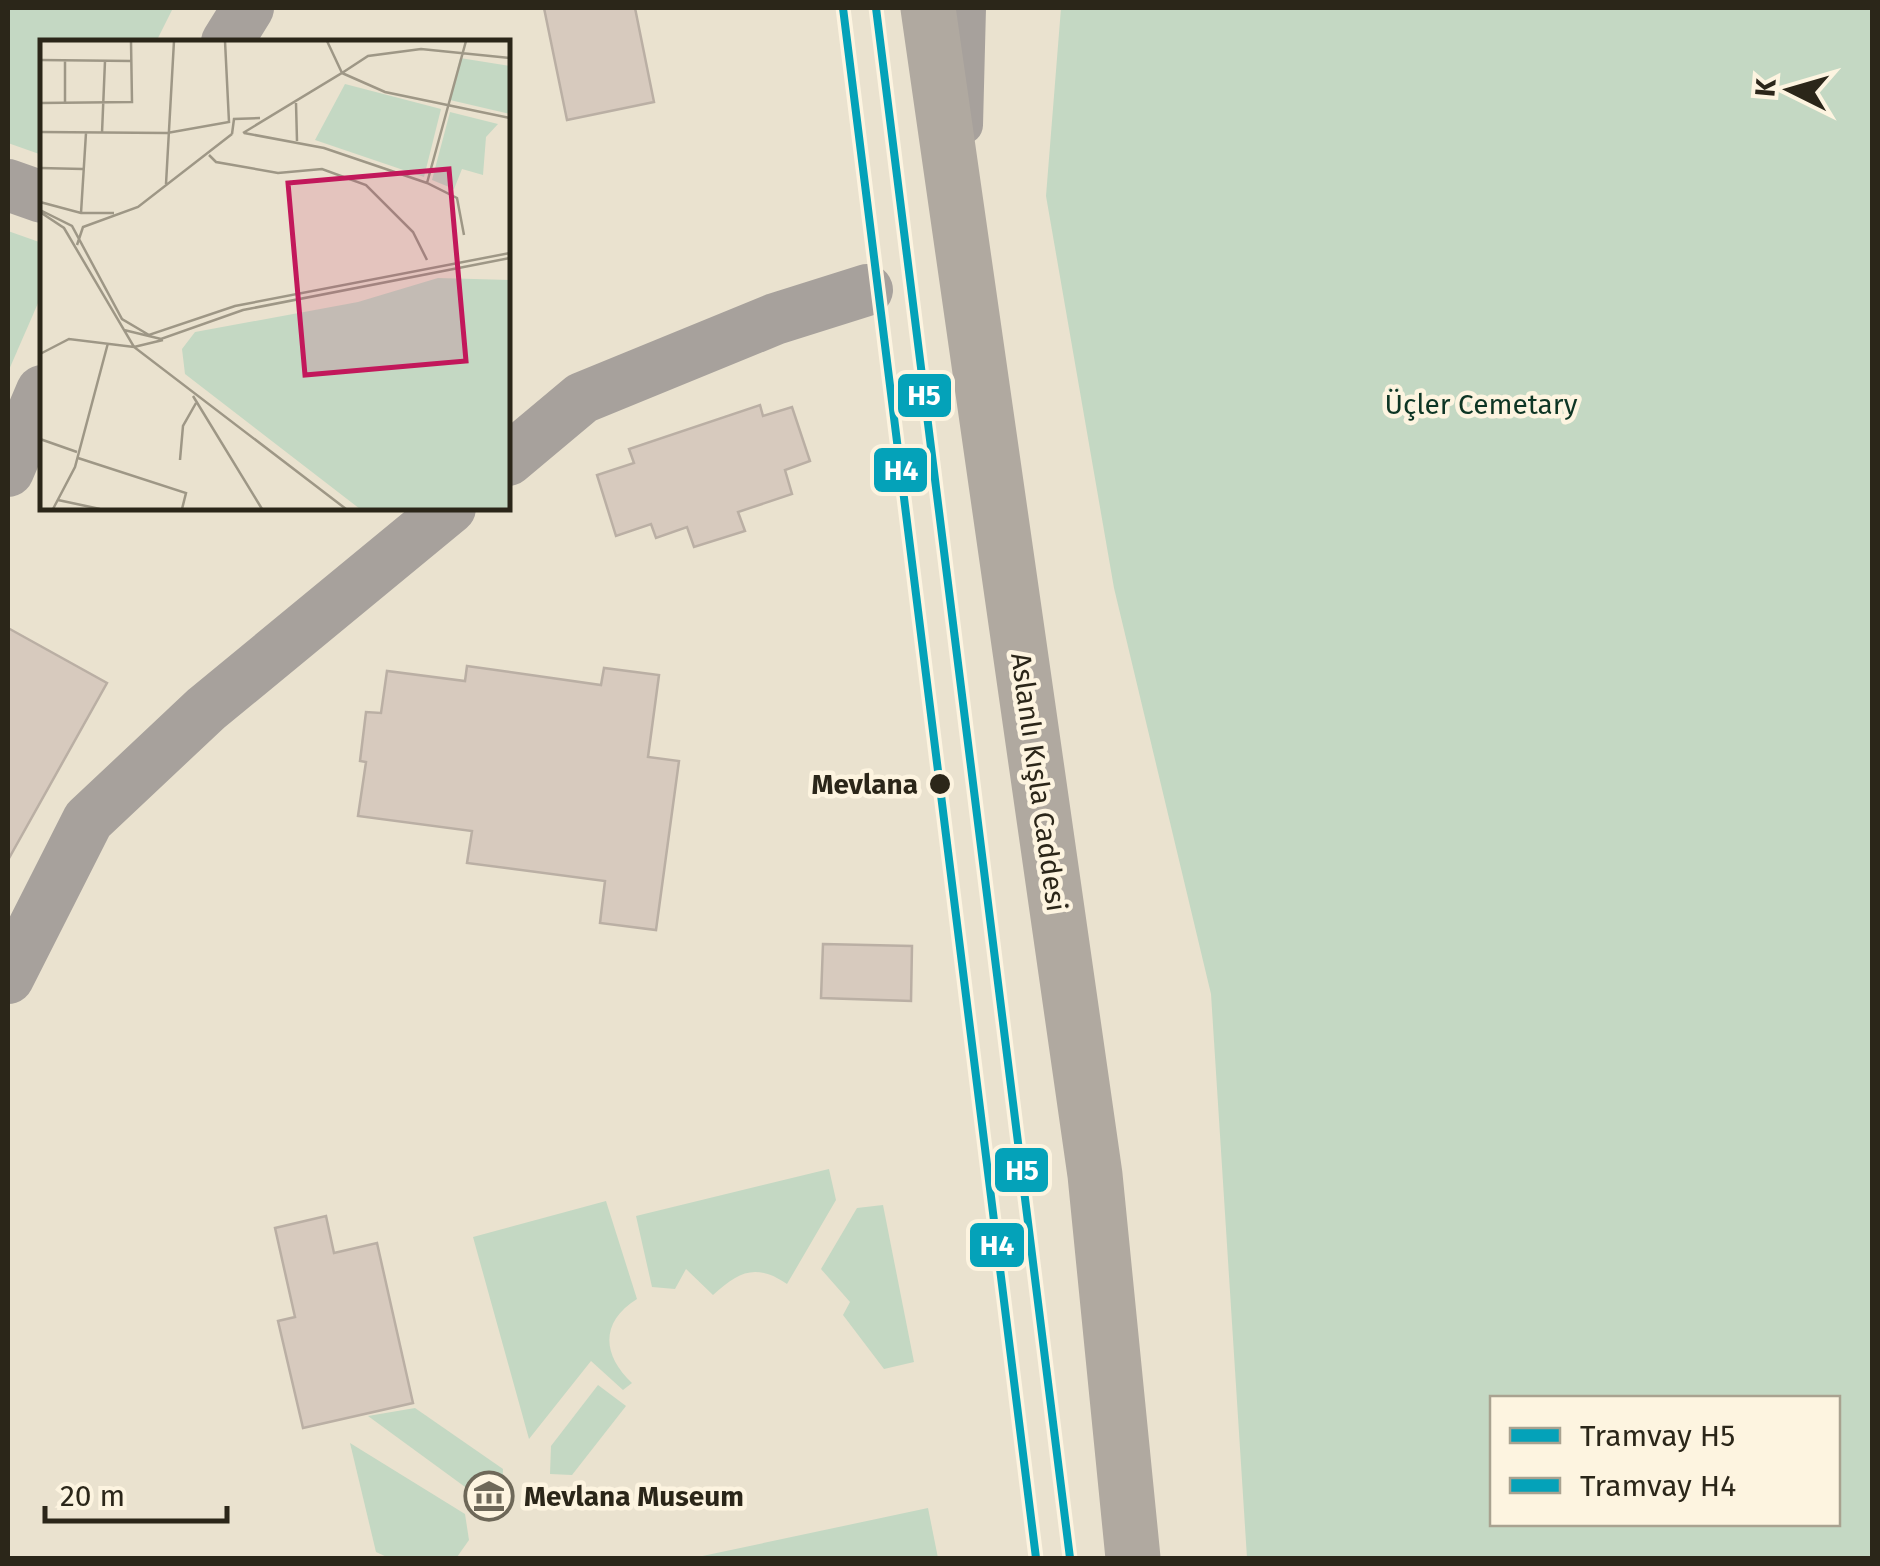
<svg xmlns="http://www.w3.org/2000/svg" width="1880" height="1566" font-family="'Fira Sans',sans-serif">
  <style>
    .green { fill: #c4d8c3; fill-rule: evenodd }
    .building { fill: #d7cabe; stroke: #baafa4; stroke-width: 2.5 }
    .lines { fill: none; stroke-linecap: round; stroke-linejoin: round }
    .pedestrian { stroke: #a7a19c; stroke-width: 38 }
    .minor { stroke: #a7a19c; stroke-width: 52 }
    .secondary { stroke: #b0a9a0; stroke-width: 55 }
    .tram-1-casing { stroke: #fdf4e0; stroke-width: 15 }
    .tram-2-casing { stroke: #fdf4e0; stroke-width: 15 }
    .tram-1 { stroke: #04a2b9; stroke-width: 8 }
    .tram-2 { stroke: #04a2b9; stroke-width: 8 }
    .stop-dot { fill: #2b2619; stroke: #fdf4e0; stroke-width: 4 }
    .labels { text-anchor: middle; stroke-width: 9; stroke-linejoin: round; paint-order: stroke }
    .park-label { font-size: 28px; fill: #0d3524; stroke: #fdf4e0 }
    .street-label { font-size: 28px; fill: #2b2619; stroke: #fdf4e0 }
    .stop-label { font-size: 28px; font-weight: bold; fill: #2b2619; stroke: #fdf4e0; text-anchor: end }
    .poi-label { font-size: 28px; font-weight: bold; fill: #2b2619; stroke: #fdf4e0; text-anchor: start }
    .inset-road { fill: none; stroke: #9e9786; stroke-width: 2.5 }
    .view { fill: #c2185b; fill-opacity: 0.15; stroke: #c2185b; stroke-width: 5 }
    .inset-edge { fill: none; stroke: #2b2619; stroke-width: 5 }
    .line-badge { stroke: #fdf4e0; stroke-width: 4 }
    .badge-label { font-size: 28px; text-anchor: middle; font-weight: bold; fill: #fff }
  </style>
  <rect width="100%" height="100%" fill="#eae2cf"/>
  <!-- green -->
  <g class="green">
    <path d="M 8,8 L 173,8 L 156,42 L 42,42 L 42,155 L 8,143 Z"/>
    <path d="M 1061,8 L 1872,8 L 1872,1558 L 1247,1558 L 1211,994 L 1114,588 L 1046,196 ZM 1838,1398 L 1838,1524 L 1492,1524 L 1492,1398 Z"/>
    <path d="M 8,231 L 42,243 L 42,294 L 8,372 Z"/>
    <path d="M 829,1169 L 836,1200 L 787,1284 C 756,1263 739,1271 713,1295 L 686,1269 L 675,1289 L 652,1287 L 636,1216 Z"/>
    <path d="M 606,1201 L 637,1299 C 600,1322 602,1355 632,1383 L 623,1390 L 591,1361 L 529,1439 L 473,1237 Z"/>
    <path d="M 883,1205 L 914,1362 L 884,1369 L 843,1315 L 850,1302 L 821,1269 L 857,1208 Z"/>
    <path d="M 598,1385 L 626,1406 L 572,1475 L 550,1474 L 551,1446 Z"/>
    <path d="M 415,1408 L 503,1469 L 502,1493 L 472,1492 L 368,1416 Z"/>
    <path d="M 350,1443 L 465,1514 L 469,1540 L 457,1557 L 389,1558 L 376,1552 Z"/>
    <path d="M 928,1508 L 938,1558 L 693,1558 Z"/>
  </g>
  <!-- building -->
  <g class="building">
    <path d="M 544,8 L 635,8 L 654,102 L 567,120 Z"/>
    <path d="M 760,405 L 763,416 L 792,407 L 810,461 L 785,470 L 792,494 L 738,512 L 745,531 L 694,547 L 687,527 L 656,538 L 651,524 L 616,536 L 597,475 L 634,463 L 629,449 Z"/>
    <path d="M 8,628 L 107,683 L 8,860 Z"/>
    <path d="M 467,666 L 601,685 L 604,668 L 659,675 L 648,757 L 679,761 L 656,930 L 600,923 L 605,881 L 467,863 L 472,831 L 358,816 L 366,762 L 360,761 L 366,712 L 381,713 L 387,671 L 465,681 Z"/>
    <path d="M 823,944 L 912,946 L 911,1001 L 821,998 Z"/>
    <path d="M 326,1216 L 334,1253 L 377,1243 L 413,1403 L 303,1428 L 278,1321 L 295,1317 L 275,1228 Z"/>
  </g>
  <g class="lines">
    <!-- pedestrian -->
    <path class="pedestrian" d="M 964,125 L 967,8"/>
    <!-- minor -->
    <g class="minor">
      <path d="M 227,42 L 248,8"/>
      <path d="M 8,185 L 42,197"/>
      <path d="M 508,460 L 582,398 L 775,319 L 867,290"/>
      <path d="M 8,471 L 42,391"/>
      <path d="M 8,978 L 88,820 L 206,709 L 450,508"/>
    </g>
    <!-- secondary -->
    <path class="secondary" d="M 928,8 L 1095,1175 L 1133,1558"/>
    <!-- tram-1 casing -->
    <g class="tram-1-casing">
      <path id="tram-1" d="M 876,8 L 1070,1558"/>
    </g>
    <!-- tram-2 casing -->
    <g class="tram-2-casing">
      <path id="tram-2" d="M 843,8 L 1036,1558"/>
    </g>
    <!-- tram-1 -->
    <use href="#tram-1" class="tram-1"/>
    <!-- tram-2 -->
    <use href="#tram-2" class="tram-2"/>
  </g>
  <!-- icons -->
  <defs>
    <g id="museum-ring" transform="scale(2.5)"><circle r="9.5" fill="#fdf4e0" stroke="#6e6859" stroke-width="1.5"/><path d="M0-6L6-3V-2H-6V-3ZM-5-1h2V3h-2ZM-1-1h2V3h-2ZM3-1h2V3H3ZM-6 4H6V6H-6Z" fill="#6e6859"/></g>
  </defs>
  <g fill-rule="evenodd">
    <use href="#museum-ring" x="489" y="1496"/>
  </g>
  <!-- markers -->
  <circle class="stop-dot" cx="940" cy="784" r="12"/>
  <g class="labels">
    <!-- park labels -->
    <g class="park-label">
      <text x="1481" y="414">Üçler Cemetary</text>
    </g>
    <!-- street labels -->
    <g class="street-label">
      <text transform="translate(1039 782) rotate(82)" y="10">Aslanlı Kışla Caddesi</text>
    </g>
    <!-- stop labels -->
    <g class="stop-label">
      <text x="918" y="794">Mevlana</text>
    </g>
    <!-- poi labels -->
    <g class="poi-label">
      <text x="524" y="1506">Mevlana Museum</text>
    </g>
  </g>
  <!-- overview -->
  <g transform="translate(40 40)">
    <rect width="470" height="470" fill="#eae2cf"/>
    <path d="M 420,18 L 470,26 L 470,74 L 410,60 ZM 305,44 L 401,69 L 384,137 L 275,100 ZM 410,72 L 458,84 L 446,97 L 443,135 L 422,129 L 414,149 L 392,140 ZM 398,238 L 470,240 L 470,469 L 320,469 L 145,334 L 142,309 L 155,292 L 318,262 Z" fill="#c4d8c3"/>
    <path class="inset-road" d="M 287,1 L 302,33 L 328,16 L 381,9 L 470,18M 0,20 L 92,21M 25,20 L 25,62M 0,63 L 92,62 L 91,1M 256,63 L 257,101M 0,92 L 127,93 L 189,82 L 185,1M 62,93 L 65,21M 203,93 L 302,33 L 345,52 L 470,78M 204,93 L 284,108 L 387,143 L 417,158 L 424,195M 192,94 L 194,79 L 220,78M 169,115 L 176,122 L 238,133 L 282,129 L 326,145 L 373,192 L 387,220M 0,128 L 43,129M 387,143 L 426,1M 126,144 L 134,1M 0,162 L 41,173 L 74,173M 0,170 L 32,186 L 82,279 L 109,295 L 195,266 L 470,213M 0,172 L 24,188 L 94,307 L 306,469M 41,173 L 46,93M 37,205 L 43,187 L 98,167 L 192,94M 84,290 L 121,299 L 203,270 L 470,218M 0,314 L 29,299 L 94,307 L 123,300M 153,356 L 222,469M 0,399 L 37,412M 38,418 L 146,453 L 142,469M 140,420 L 143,386 L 156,363M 18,460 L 60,469M 13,469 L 35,427 L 68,303"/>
    <path class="view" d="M 409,129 L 426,321 L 265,335 L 248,143 Z"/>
    <rect width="470" height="470" class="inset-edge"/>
  </g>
  <g class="line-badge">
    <rect x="896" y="372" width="57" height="47" rx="10" fill="#04a2b9"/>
    <rect x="872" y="446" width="57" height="48" rx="10" fill="#04a2b9"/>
    <rect x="993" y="1146" width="57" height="48" rx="10" fill="#04a2b9"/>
    <rect x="968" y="1221" width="58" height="48" rx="10" fill="#04a2b9"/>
  </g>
  <g class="badge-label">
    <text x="924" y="405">H5</text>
    <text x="901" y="480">H4</text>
    <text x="1022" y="1180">H5</text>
    <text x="997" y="1255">H4</text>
  </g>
  <!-- border -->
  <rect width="1880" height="1566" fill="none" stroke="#2b2619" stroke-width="20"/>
  <!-- legend -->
  <rect x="1490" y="1396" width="350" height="130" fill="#fdf4e0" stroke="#a9a290" stroke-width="2.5"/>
  <rect x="1510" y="1428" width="50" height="15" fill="#04a2b9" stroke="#a9a290" stroke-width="2.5"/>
  <text x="1580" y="1446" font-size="30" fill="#2b2619">Tramvay H5</text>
  <rect x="1510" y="1478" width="50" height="15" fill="#04a2b9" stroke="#a9a290" stroke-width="2.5"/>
  <text x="1580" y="1496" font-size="30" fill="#2b2619">Tramvay H4</text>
  <!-- north arrow -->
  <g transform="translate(1790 90) rotate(275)" stroke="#fdf4e0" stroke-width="8" paint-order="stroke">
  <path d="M0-8L18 38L0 25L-18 38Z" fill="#2b2619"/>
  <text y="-15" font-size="28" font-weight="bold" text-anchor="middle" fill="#2b2619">K</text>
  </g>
  <!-- scale -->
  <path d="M45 1506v15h182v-15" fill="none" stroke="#2b2619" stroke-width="5"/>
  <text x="60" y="1506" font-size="30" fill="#2b2619" stroke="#fdf4e0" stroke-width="8" paint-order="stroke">20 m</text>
</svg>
